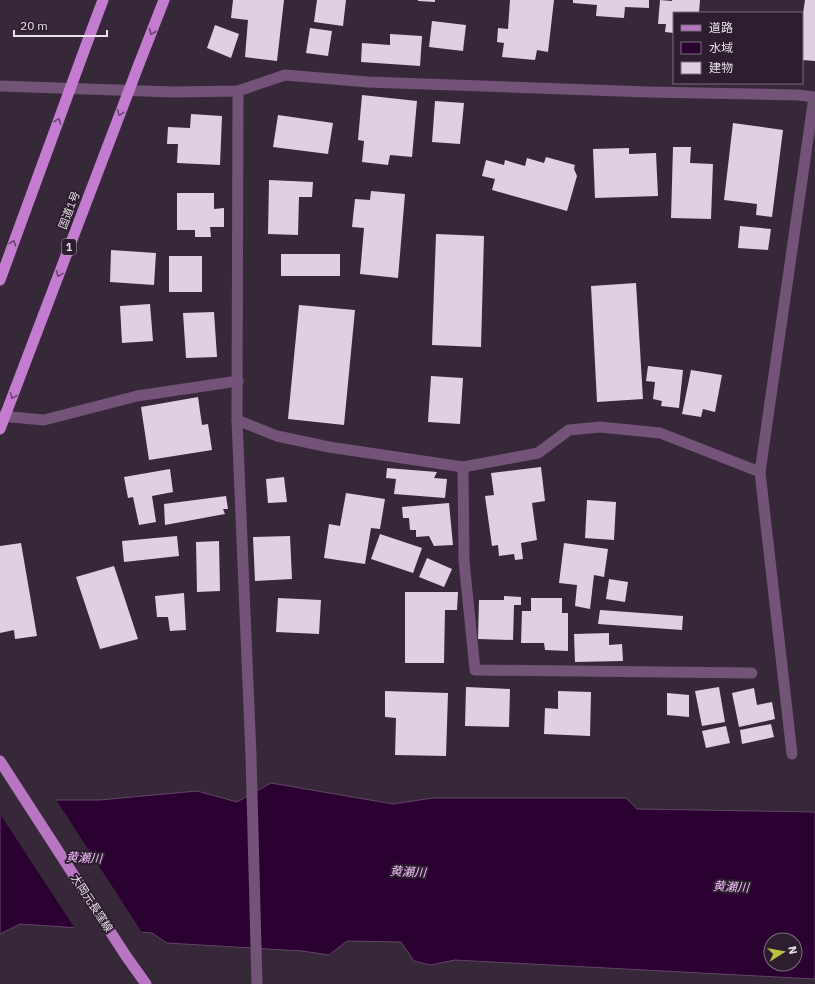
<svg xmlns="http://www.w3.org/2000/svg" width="815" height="984" font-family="'IBM Plex Sans','Noto Sans JP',sans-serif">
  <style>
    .water { fill: #2a0130; stroke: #644468; fill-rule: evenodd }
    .pier { fill: #362838 }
    .building { fill: #e0cee3 }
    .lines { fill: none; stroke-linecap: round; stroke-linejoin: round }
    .minor { stroke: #735378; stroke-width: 11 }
    .primary { stroke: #b775c2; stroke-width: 11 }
    .trunk { stroke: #c47cd0; stroke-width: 11 }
    .trunk-bridge { stroke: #c47cd0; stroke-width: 11 }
    .oneway { stroke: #69446f }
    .labels { text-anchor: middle; stroke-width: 4; stroke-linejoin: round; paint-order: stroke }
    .shield { fill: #2c1e2e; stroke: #b1a6b2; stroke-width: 1 }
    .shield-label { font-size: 10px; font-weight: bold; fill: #eae1eb }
    .street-label { font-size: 11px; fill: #eae1eb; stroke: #2c1e2e }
    .water-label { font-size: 12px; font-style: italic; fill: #f5c0fd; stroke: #2c1e2e }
  </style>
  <rect width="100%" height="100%" fill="#362838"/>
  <!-- water -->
  <path class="water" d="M 271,783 L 393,804 L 433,798 L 626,798 L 637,809 L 815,812 L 815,979 L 455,960 L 430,965 L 414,961 L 401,942 L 347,941 L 329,955 L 302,951 L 167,943 L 152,933 L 20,924 L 0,934 L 0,800 L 100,800 L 197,791 L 237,802 ZM 771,940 L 795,940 L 795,964 L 771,964 Z"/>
  <!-- pier -->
  <path class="pier" d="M 0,798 L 55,798 L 143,934 L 76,930 L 0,814 Z"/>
  <!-- building -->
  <g class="building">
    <path d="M 233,0 L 284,0 L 277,61 L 245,57 L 248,20 L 231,18 Z"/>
    <path d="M 317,0 L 346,0 L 343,26 L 314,22 Z"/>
    <path d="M 418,0 L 435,0 L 435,2 L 418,1 Z"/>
    <path d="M 510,0 L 554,0 L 548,52 L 537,50 L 535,60 L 502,57 L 504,43 L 497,42 L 498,28 L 508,29 Z"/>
    <path d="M 573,0 L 649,0 L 649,8 L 625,7 L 624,18 L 596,16 L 597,5 L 573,3 Z"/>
    <path d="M 660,0 L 672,1 L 672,0 L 700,0 L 699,13 L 674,13 L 674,33 L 665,32 L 666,24 L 658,24 Z"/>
    <path d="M 805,0 L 815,0 L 815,61 L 802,60 L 802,20 Z"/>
    <path d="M 432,21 L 466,25 L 463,51 L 429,47 Z"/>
    <path d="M 215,25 L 239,34 L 231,58 L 207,48 Z"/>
    <path d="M 310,28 L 332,31 L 328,56 L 306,53 Z"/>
    <path d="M 390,34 L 422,36 L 420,66 L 361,62 L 362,43 L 390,45 Z"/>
    <path d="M 362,95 L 417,101 L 412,157 L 390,155 L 388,165 L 362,162 L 364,141 L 358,140 Z"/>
    <path d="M 435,101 L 464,103 L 460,144 L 432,142 Z"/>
    <path d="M 191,114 L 222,116 L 220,165 L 177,163 L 178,144 L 167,144 L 168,127 L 190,128 Z"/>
    <path d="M 278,115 L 333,123 L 328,154 L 273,147 Z"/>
    <path d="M 733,123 L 783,130 L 772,217 L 756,215 L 757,204 L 724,200 Z"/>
    <path d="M 673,147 L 691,147 L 690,163 L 713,164 L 711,219 L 671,218 Z"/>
    <path d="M 629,148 L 629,154 L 656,153 L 658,196 L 595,198 L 593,149 Z"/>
    <path d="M 546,157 L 575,165 L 574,169 L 577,176 L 567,211 L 492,190 L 495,179 L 482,176 L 486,160 L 504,165 L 505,160 L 525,166 L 527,158 L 544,163 Z"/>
    <path d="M 269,180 L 313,182 L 312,197 L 299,197 L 298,235 L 268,234 Z"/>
    <path d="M 371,191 L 405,194 L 398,278 L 360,274 L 364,228 L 352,227 L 355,199 L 370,200 Z"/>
    <path d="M 177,193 L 214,193 L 214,209 L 224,208 L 224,227 L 210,227 L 211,237 L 195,237 L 195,230 L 177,230 Z"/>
    <path d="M 740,226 L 771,229 L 768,250 L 738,248 Z"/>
    <path d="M 436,234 L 484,236 L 481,347 L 432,345 Z"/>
    <path d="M 111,250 L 156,253 L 154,285 L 110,282 Z"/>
    <rect x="281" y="254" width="59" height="22"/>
    <rect x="169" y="256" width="33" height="36"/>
    <path d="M 636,283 L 643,399 L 597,402 L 591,286 Z"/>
    <path d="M 150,304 L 153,341 L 122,343 L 120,306 Z"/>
    <path d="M 299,305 L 355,310 L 344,425 L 288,419 Z"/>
    <path d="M 214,312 L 217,357 L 186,358 L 183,313 Z"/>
    <path d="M 648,366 L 683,370 L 679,408 L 661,406 L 662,401 L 653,399 L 655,382 L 646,381 Z"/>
    <path d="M 691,370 L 722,375 L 715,412 L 703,409 L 701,417 L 682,414 Z"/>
    <path d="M 431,376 L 463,378 L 460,424 L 428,422 Z"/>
    <path d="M 198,397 L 202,425 L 208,424 L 212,450 L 149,460 L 141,407 Z"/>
    <path d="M 541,467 L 545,501 L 532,503 L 537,540 L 521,543 L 523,559 L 515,560 L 514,554 L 499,556 L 498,545 L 492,546 L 485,496 L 494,495 L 491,473 Z"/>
    <path d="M 387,468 L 437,472 L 434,478 L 447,479 L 445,498 L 394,494 L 396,479 L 386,478 Z"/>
    <path d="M 170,469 L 173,492 L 152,496 L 156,522 L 139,525 L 133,497 L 128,498 L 124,477 Z"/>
    <path d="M 284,477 L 287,502 L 268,503 L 266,479 Z"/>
    <path d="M 346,493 L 385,499 L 380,529 L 371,528 L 365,564 L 324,558 L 329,524 L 340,526 Z"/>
    <path d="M 226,496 L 228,509 L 223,509 L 225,514 L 165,525 L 164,504 Z"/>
    <path d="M 587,500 L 616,502 L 614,540 L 585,538 Z"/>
    <path d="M 449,503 L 453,545 L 434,546 L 429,536 L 416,537 L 416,530 L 410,530 L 409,518 L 403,518 L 402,507 Z"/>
    <path d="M 380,534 L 422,548 L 413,573 L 371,559 Z"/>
    <path d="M 177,536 L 179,556 L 124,562 L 122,541 Z"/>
    <path d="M 290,536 L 292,579 L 255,581 L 253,537 Z"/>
    <path d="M 219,541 L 220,591 L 197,592 L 196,542 Z"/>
    <path d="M 21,543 L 37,636 L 15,639 L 14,630 L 0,633 L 0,546 Z"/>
    <path d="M 564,543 L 608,549 L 604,577 L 594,575 L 590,609 L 575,606 L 577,585 L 559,583 Z"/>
    <path d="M 427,558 L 452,569 L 444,587 L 419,577 Z"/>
    <path d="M 114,566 L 138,639 L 100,649 L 76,577 Z"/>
    <path d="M 609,579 L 628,582 L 625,602 L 606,599 Z"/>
    <path d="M 405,592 L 458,592 L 457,610 L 445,610 L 444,663 L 405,663 Z"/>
    <path d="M 184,593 L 186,630 L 170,631 L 168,617 L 157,617 L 155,596 Z"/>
    <path d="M 504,596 L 521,597 L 521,605 L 514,605 L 513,640 L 478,639 L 479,600 L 504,600 Z"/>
    <path d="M 278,598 L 321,600 L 319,634 L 276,632 Z"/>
    <path d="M 531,598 L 562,598 L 562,613 L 568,613 L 568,651 L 545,650 L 544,643 L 521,643 L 522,611 L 531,611 Z"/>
    <path d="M 600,610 L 683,616 L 682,630 L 598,624 Z"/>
    <path d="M 609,633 L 609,645 L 622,644 L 623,661 L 575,662 L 574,634 Z"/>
    <path d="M 466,687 L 510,689 L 509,727 L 465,726 Z"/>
    <path d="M 719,687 L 725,722 L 702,726 L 695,691 Z"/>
    <path d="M 754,688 L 757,705 L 772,702 L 775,719 L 739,727 L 732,693 Z"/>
    <path d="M 385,691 L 448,693 L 446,756 L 395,755 L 396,718 L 385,717 Z"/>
    <path d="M 558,691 L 591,692 L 590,736 L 544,734 L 545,708 L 558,709 Z"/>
    <path d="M 667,693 L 689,695 L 689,717 L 667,715 Z"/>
    <path d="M 771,724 L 774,737 L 742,744 L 740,730 Z"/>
    <path d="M 726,726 L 730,743 L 706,748 L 702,731 Z"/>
  </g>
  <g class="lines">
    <!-- minor -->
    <g class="minor">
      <path d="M 0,86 L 174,92 L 238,91 L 285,75 L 368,82 L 648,92 L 798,95 L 815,97"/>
      <path d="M 238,91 L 237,420 L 251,756 L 257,984"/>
      <path d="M 0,416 L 44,420 L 137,396 L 238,381"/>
      <path d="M 237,420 L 277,436 L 329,447 L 463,467 L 538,453 L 569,430 L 600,427 L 660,433 L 760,472"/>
      <path d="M 463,467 L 464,561 L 475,670 L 752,673"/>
      <path d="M 792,754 L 760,472 L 814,97"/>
    </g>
    <!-- primary -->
    <path class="primary" d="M 0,761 L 126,956 L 146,984"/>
    <!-- trunk -->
    <g class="trunk">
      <path d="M 88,40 L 103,0"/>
      <path d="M 139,64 L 164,0"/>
    </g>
    <!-- trunk-bridge -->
    <g class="trunk-bridge">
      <path d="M 0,280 L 88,40"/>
      <path d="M 0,429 L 139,64"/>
    </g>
  </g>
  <!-- one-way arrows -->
  <defs><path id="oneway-chevron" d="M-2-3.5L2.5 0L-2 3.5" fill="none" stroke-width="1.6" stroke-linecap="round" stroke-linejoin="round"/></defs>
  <g class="oneway">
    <use href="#oneway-chevron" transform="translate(152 32) rotate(112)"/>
    <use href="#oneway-chevron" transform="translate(120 113) rotate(111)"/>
    <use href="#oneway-chevron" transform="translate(58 121) rotate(-70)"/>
    <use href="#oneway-chevron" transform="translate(13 243) rotate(-70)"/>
    <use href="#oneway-chevron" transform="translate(59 274) rotate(111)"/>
    <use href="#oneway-chevron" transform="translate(13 396) rotate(111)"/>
  </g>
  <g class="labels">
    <!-- shield labels -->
    <rect class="shield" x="62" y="239" width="14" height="16" rx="3"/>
    <g class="shield-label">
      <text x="69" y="251">1</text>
    </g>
    <!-- street labels -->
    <g class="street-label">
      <text transform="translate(69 210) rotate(-69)" y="4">国道1号</text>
      <text transform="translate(92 903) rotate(57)" y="4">大岡元長窪線</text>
    </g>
    <!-- water labels -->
    <g class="water-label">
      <text transform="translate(84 858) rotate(3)" y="4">黄瀬川</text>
      <text transform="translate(408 872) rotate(3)" y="4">黄瀬川</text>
      <text transform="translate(731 887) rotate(3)" y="4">黄瀬川</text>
    </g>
  </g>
  <!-- legend -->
  <rect x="673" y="12" width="130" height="72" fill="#2c1e2e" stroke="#786c7a"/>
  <rect x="681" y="25" width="20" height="6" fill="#b775c2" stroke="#786c7a"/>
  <text x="709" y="32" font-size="12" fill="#eae1eb">道路</text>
  <rect x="681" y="42" width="20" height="12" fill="#2a0130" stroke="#786c7a"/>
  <text x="709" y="52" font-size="12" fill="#eae1eb">水域</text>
  <rect x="681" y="62" width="20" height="12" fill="#e0cee3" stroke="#786c7a"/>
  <text x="709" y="72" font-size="12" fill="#eae1eb">建物</text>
  <!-- north arrow -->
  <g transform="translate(783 952) rotate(79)"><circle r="19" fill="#2c1e2e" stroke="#786c7a"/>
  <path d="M0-3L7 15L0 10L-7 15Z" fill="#bac045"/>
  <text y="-6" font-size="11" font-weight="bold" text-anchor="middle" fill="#eae1eb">N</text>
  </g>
  <!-- scale -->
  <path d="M14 30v6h93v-6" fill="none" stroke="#eae1eb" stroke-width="2"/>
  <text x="20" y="30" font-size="12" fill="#eae1eb" stroke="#2c1e2e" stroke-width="3" paint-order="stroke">20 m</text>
</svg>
